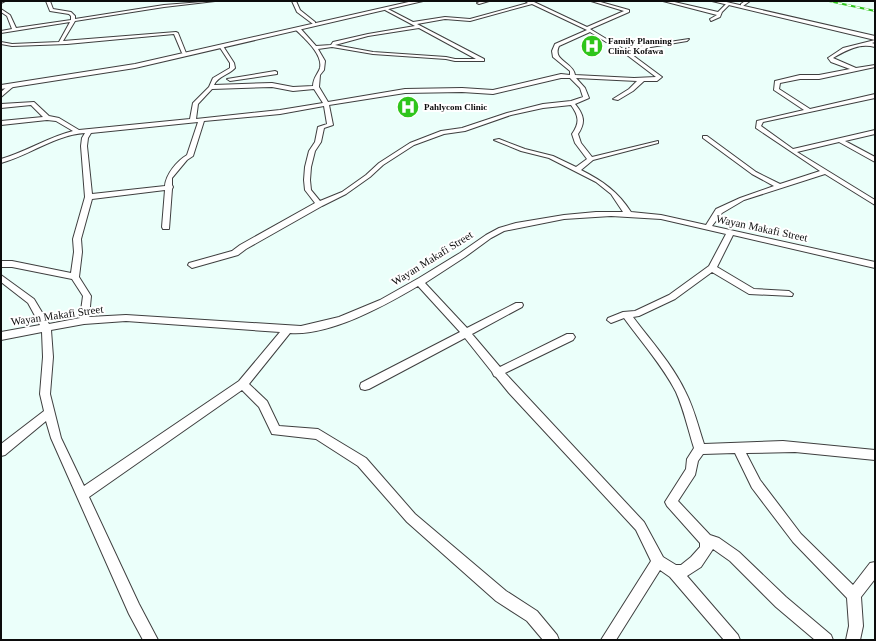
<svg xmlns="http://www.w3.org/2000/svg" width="876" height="641" font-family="'Times New Roman',serif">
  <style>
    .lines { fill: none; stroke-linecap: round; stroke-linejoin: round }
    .minor-casing { stroke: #3f3f3f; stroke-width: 2 }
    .tertiary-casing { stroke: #3f3f3f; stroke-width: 2 }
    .minor { fill: #fff; fill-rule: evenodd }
    .tertiary { fill: #fff; fill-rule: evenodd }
    .rail-casing { stroke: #2fc51b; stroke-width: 2 }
    .rail { stroke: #fff; stroke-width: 1.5; stroke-dasharray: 4.5; stroke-linecap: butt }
    .labels { text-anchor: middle; stroke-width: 4; stroke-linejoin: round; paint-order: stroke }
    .far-poi-label { font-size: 9px; font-weight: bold; fill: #0c0c0c; stroke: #fff; text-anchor: start }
    .street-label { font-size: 11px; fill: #0c0c0c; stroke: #fff }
  </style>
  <rect width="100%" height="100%" fill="#ebfffa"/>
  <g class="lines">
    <!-- minor casing -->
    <g class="minor-casing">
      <g id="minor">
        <path d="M 1,1 L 5,1 L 1,3 Z"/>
        <path d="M 46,1 L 50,1 L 53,9 L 71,12 L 75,16 L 75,19 L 164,5 L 215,1 L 164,7 L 75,21 L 63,41 L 176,32 L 178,33 L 186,53 L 184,54 L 182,53 L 174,34 L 67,44 L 12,46 L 1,44 L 1,42 L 12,44 L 59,42 L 70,22 L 1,33 L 1,31 L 12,29 L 7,16 L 1,12 L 1,9 L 10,15 L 16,28 L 71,20 L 71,16 L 69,14 L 50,11 Z"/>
        <path d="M 292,1 L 296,1 L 300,10 L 315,22 L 315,24 L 313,24 L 297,12 Z"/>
        <path d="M 482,1 L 489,1 L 479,4 L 477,3 Z"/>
        <path d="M 525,1 L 534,2 L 587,27 L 624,11 L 591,1 L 597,1 L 629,10 L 629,12 L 590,29 L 623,49 L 689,39 L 687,41 L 627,51 L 662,77 L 657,81 L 644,81 L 633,91 L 618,100 L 613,99 L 629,89 L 637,81 L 576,78 L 585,88 L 589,98 L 575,104 C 584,115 586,122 578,134 L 581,143 L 592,157 L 658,141 L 658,143 L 593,160 L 581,170 C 603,181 618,192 631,212 L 661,215 L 706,225 L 716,209 L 740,198 L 774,186 L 752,174 L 703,138 L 703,136 L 707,136 L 756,172 L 780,184 L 820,171 L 756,128 L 757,121 L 804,110 L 774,90 L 775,81 L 800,75 L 819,75 L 850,69 L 831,62 L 828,58 L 843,48 L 875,40 L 875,42 L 872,43 L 875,44 L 875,47 C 859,43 847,50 833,58 L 856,68 L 875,65 L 875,67 L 819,79 L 800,79 L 780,83 L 779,89 L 810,109 L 875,94 L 875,98 L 763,122 L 761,126 L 793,149 L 875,130 L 875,134 L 845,141 L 875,157 L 875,162 L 839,142 L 797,152 L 875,200 L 875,205 L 825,174 L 744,200 L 722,213 L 712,226 L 875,262 L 875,268 L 733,235 L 717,267 L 754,289 L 789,291 L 793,294 L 792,296 L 749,294 L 712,272 L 675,299 L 639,316 L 633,317 C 651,341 672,364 685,391 C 694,408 698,426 704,444 L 783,441 L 875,450 L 875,460 L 795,452 L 746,453 L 760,480 L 801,534 L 853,585 L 870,563 L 875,562 L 875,579 L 861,597 L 863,626 L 860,640 L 846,640 L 849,626 L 847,598 L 793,542 L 752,488 L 735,453 L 703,454 L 698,461 L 695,475 L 678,501 L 710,535 L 719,538 L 739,552 L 786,597 L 831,635 L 833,640 L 815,640 L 776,607 L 730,561 L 713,549 L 701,567 L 687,576 L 738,635 L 740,640 L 724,640 L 670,577 L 660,570 L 616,640 L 601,640 L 651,561 L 636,530 L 509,393 L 496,377 L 494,376 L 492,372 L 465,338 L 369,389 L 365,390 L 361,389 L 360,386 L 361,383 L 460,332 L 418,286 C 384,306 330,336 290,333 L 249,384 L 267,401 L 279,426 L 318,429 L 366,458 L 415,514 L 506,591 L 537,611 L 557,635 L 559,640 L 543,640 L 527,621 L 496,601 L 407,522 L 358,466 L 316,439 L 272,434 L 259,407 L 242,390 L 89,497 L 139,604 L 158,640 L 143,640 L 129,614 L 51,438 L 46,421 L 5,455 L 1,456 L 1,444 L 44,411 L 40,394 L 43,357 L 42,332 L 1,340 L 1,332 L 40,325 L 28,303 L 1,282 L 1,275 L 34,299 L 49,324 L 80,318 L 83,296 L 72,279 L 12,267 L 1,267 L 1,261 L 12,261 L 71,273 L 74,252 L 73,239 L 85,197 L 81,146 L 82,138 L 85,133 C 55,135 30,155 1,163 L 1,159 C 26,152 48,137 73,131 L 56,121 L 47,120 L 1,125 L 1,121 L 43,117 L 31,105 L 1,108 L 1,104 L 34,102 L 49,116 L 59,118 L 79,130 L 190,119 L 193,103 L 209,87 L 213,78 L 230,68 L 230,63 L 219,46 L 223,46 L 234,63 L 235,68 C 229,75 218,76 214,85 L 272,83 L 293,87 L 313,86 C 313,78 318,74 320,68 C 323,54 305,39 296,30 L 296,28 L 300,28 L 316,46 L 331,45 L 333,42 L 368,34 L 415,26 L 385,10 L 386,8 L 413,22 L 445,17 L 470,19 L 528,3 ZM 532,4 L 587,30 L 555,44 L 552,51 L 553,57 L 570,71 L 570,75 L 561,74 L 493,90 L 462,88 L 405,89 L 328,102 L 319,87 L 320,75 L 324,70 L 325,61 L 318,49 L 332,47 L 373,54 L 446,59 L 455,61 L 484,61 L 484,59 L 417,24 L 445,19 L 470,21 ZM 419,28 L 476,59 L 455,59 L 446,57 L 373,52 L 335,45 L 368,36 ZM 590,32 L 627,55 L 656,77 L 634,78 L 575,75 C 573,62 552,61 559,46 ZM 561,78 L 570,78 L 580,88 L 583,97 L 571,101 L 543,104 L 507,113 L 462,128 L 441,131 L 410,143 L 379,163 L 366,175 L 342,192 L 320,201 L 311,190 L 310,180 L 311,167 L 315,151 L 321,142 L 324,128 L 333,125 L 329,105 L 405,93 L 462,92 L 493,94 ZM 272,87 L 293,91 L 314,89 L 323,103 L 280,110 L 196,119 L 198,104 L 212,89 ZM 571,105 C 579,116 580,123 572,134 L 575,143 L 587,159 L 576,167 L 553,156 L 525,149 L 499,139 L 494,140 L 521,151 L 549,158 L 596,182 L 611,194 L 623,212 L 596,212 L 564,215 L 516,223 L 499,228 L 486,235 L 460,253 L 419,278 L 380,300 L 339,317 L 301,326 L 126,315 L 89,317 L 91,296 L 79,277 L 82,252 L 81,239 L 92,199 L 165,190 L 162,227 L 163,229 L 169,229 L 172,189 L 173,187 L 172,185 L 172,178 L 187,160 L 193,156 L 204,121 L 280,114 L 324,106 L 327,124 L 318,127 L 315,142 L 309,151 L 305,167 L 304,180 L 305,190 L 315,203 L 240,245 L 232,251 L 189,263 L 188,265 L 192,268 L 238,255 L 246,249 L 322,206 L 346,194 L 370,177 L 383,165 L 414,145 L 444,134 L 465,131 L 511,115 L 543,108 ZM 198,122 L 187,155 C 177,161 166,174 165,186 L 92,194 L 87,146 L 88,138 L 91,133 ZM 611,216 L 661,219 L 726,234 L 709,266 L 669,295 L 635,311 L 623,312 L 608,318 L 607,320 L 611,323 L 624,318 C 642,343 662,365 676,392 C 684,410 688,429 694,448 L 687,459 L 686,469 L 665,502 L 667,506 L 700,543 L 700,547 L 691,557 L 681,565 L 676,565 L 663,557 L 644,522 L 505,373 L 573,340 L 575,337 L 573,334 L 567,334 L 500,367 L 472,334 L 522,307 L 523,305 L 522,303 L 516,303 L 467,328 L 425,283 L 465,257 L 491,238 L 504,231 L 564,219 ZM 126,321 L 280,332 L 239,381 L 84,486 L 61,438 L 50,394 L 53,357 L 51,330 L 84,324 Z"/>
        <path d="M 663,1 L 670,1 L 718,12 L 727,3 L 730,4 L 722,12 L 720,17 L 711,21 L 710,19 L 717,15 Z"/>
        <path d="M 745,1 L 750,1 L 743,6 L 741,6 L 741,4 Z"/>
        <path d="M 275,71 L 277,72 L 277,74 L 230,81 L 227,79 Z"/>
        <path d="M 10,84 L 15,85 L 1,97 L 1,92 Z"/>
      </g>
    </g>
    <!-- tertiary casing -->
    <g class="tertiary-casing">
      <g id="tertiary">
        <path d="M 413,1 L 423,1 L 135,68 L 1,89 L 1,85 L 135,64 Z"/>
        <path d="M 712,1 L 722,1 L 875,36 L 875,40 Z"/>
      </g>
    </g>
    <!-- minor -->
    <use href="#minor" class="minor"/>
    <!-- tertiary -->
    <use href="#tertiary" class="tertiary"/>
    <!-- rail casing -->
    <g class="rail-casing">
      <path id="rail" d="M 829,1 L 875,11"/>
    </g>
    <!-- rail -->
    <use href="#rail" class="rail"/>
  </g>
  <!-- icons -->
  <defs>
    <g id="hospital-disc" transform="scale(1.15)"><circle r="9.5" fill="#2fc51b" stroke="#fff"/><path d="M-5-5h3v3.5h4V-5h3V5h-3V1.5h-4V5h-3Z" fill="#fff"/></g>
  </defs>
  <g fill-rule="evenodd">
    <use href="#hospital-disc" x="592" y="46"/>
    <use href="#hospital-disc" x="408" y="107"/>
  </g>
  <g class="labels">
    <!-- far-poi labels -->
    <g class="far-poi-label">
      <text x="608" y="44">Family Planning<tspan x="608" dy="10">Clinic Kofawa</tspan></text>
      <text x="424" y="110">Pahlycom Clinic</text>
    </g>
    <!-- street labels -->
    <g class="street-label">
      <text transform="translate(762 228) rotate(12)" y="4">Wayan Makafi Street</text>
      <text transform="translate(432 258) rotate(-32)" y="4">Wayan Makafi Street</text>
      <text transform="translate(57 315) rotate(-8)" y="4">Wayan Makafi Street</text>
    </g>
  </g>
  <!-- border -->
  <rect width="876" height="641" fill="none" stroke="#0c0c0c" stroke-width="4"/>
</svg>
